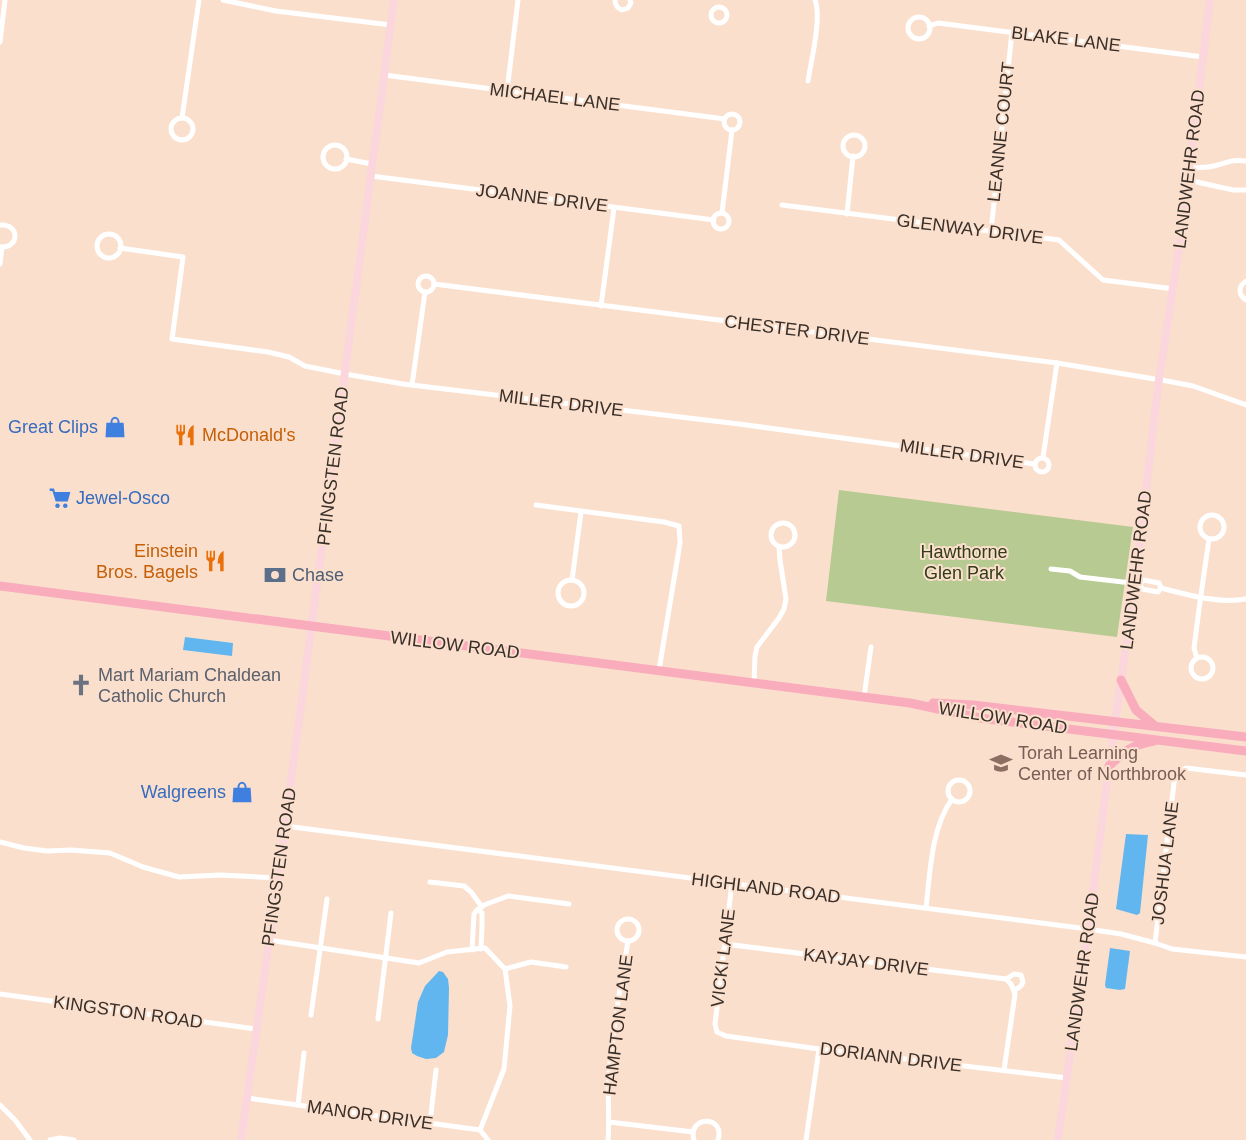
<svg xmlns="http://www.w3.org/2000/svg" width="1246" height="1140" font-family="Arial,sans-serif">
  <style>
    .green { fill: #b6ca92 }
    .water { fill: #62b6f0 }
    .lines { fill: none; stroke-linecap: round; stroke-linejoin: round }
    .minor { stroke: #fff; stroke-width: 5 }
    .secondary { stroke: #fbd6dd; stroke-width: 8 }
    .primary { stroke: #f8acbc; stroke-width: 9 }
    .labels { text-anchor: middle; stroke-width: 4; stroke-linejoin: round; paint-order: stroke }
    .street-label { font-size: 18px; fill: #392f28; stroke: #fbdfcd }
    .shop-label { font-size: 18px; fill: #366cbe; stroke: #fbdfcd; text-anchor: end }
    .food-label { font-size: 18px; fill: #c56008; stroke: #fbdfcd; text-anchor: start }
    .park-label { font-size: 18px; fill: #313c18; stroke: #fbdfcd }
    .service-label { font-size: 18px; fill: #4e5e75; stroke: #fbdfcd; text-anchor: start }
    .worship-label { font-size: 18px; fill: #5b616d; stroke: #fbdfcd; text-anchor: start }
    .education-label { font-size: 18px; fill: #785e54; stroke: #fbdfcd; text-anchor: start }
  </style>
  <rect width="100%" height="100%" fill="#fbdfcd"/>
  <!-- green -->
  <path class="green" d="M 839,490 L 1133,527 L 1117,637 L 826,601 Z"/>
  <!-- water -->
  <g class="water">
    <path d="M 185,637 L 233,643 L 232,656 L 183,650 Z"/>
    <path d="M 1126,834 L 1148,835 L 1140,913 L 1137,915 L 1116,909 Z"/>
    <path d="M 1110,948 L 1130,951 L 1125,989 L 1120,990 L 1106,988 L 1105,985 Z"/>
    <path d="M 439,971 L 443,972 L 448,979 L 449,988 L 448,1035 L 444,1052 L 436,1058 L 426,1059 L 417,1056 L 412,1053 L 411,1048 L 418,1002 L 425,986 Z"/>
  </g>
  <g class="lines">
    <!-- minor -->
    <g class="minor">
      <path d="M 223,0 L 276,11 L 391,25"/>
      <path d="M 615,0 C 615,5 617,8 622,10 L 628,8 L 631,3 L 630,0"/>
      <circle cx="719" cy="15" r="8"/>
      <circle cx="919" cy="28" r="11"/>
      <path d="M 929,26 L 938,23 L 1203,57"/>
      <path d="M 0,42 L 5,0"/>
      <path d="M 384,75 L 725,119"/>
      <path d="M 808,81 C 811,61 822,18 815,0"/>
      <path d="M 507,91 L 518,0"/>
      <circle cx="732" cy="122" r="8"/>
      <circle cx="182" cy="129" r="11"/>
      <path d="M 182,118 L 199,0"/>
      <circle cx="854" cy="146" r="11"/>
      <circle cx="335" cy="157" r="12"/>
      <path d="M 346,159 L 372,164"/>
      <path d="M 1190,168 C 1198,167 1206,168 1214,166 C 1227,163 1232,159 1246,161"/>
      <path d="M 371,176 L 714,220"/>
      <path d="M 1188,180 L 1233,190 L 1246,190"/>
      <path d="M 782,205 L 1059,240 L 1103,280 L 1174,289"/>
      <path d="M 722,213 L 732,130"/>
      <circle cx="721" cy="221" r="8"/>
      <path d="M 847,214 L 853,156"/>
      <path d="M 0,225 C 20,223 20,249 0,247"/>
      <path d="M 991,231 L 1012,32"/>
      <circle cx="109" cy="246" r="12"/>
      <path d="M 120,248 L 183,257 L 172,339 L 268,352 L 289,357 L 305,366 L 345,374 L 403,384 L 739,424 L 1034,464"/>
      <path d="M 0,264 L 2,247"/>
      <circle cx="426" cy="284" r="8"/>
      <path d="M 1246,281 C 1238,286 1238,295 1246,300"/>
      <path d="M 434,284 L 1057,363 L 1167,381 L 1193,386 L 1246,405"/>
      <path d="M 601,306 L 614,208"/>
      <path d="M 412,385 L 425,292"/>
      <path d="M 1043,457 L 1057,363"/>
      <circle cx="1042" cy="465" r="7"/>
      <path d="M 536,505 L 664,522 L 679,526 L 680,543 L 659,670"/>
      <circle cx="1212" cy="527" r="12"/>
      <circle cx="783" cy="535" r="12"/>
      <path d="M 1051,569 L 1070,571 L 1080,577 L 1140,584 L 1142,589 L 1158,592 L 1161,588 C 1188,595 1218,604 1246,599"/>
      <path d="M 572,580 L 581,512"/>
      <circle cx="571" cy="593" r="13"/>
      <path d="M 1140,584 L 1143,580 L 1159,583 L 1161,588"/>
      <circle cx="1202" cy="668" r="11"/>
      <path d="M 1197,658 L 1194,648 L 1199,609 L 1209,539"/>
      <path d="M 754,683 L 755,656 L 757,647 L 779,618 L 784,609 L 786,599 L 780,560 L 779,547"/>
      <path d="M 864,697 L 871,647"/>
      <circle cx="959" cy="791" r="11"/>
      <path d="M 285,826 L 1088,929 L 1121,934 L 1155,943 L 1172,949 L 1246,957"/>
      <path d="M 0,842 L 24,848 L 47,851 L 71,850 L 110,853 L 143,867 L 179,877 L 220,875 L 278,878"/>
      <path d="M 430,882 L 464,886 L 471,892 L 482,907"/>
      <path d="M 732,883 L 715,1024 L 717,1032 L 726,1036 L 819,1049 L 1067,1078"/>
      <path d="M 926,908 C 930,874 931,828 952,799"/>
      <path d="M 479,910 L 482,913 L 482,926 L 481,949"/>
      <circle cx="628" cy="930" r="11"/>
      <path d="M 269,940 L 419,963 L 447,952 L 485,948 L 505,969"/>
      <path d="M 1155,943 L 1174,783 L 1178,773 L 1186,768 L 1246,775"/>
      <path d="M 725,944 L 1006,979 L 1011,984 L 1015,994 L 1004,1070"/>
      <path d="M 472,950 L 474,914 L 477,910 L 484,905 L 508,896 L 569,904"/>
      <path d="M 505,969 L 531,962 L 566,967"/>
      <path d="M 1006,979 L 1014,974 L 1021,975 L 1023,982 C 1021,987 1019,988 1014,990"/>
      <path d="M 0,994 L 256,1029"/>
      <path d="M 311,1015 L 327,899"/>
      <path d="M 378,1019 L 391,913"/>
      <path d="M 247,1098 L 480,1130 L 488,1140"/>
      <path d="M 0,1105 L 15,1120 L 30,1140"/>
      <path d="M 298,1105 L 304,1053"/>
      <path d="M 609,1122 L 693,1132"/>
      <path d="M 430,1123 L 436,1070"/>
      <path d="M 480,1130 L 504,1069 L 510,1006 L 505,969"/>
      <path d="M 50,1140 L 60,1138 L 74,1140"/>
      <path d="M 608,1140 C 610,1118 607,1096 609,1074 C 612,1030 621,985 628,941"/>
      <path d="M 694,1140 C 687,1115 726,1115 718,1140"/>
      <path d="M 806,1140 L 819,1049"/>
    </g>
    <!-- secondary -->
    <g class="secondary">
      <path d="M 241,1140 L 281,857 L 394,0"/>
      <path d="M 1058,1140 L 1088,929 L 1115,722 L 1135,584 L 1159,379 L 1181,235 L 1210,0"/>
    </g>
    <!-- primary -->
    <g class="primary">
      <path d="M 0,586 L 910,703 L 980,718 L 1246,751"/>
      <path d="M 1121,680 L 1136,710 L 1155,726"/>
      <path d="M 933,703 L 973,705 L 1246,737"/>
      <path d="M 1109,766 C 1125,751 1131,745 1154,741"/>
    </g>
  </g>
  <!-- icons -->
  <defs>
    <g id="shop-bare" transform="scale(1.725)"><path d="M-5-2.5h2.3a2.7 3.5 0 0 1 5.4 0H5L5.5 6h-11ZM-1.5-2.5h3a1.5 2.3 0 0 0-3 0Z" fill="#3f7fe0" stroke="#fbdfcd" stroke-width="2.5" paint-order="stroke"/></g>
    <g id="restaurant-bare" transform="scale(1.725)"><path d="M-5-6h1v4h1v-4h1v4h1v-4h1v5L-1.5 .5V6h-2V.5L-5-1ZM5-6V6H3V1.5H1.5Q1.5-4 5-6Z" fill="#e8710a" stroke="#fbdfcd" stroke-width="2.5" paint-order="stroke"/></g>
    <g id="supermarket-bare" transform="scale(1.725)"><path d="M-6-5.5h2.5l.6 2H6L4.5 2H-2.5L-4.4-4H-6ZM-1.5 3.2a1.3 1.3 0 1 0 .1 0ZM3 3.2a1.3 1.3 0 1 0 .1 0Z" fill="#3f7fe0" stroke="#fbdfcd" stroke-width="2.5" paint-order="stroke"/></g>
    <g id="bank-bare" transform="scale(1.725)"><path d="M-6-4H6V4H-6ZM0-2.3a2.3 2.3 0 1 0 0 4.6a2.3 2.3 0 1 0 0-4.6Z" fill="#5c6f8a" stroke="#fbdfcd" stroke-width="2.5" paint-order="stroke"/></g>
    <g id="church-bare" transform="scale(1.725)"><path d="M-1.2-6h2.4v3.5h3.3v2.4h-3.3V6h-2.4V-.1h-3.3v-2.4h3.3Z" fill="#6b7280" stroke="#fbdfcd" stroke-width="2.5" paint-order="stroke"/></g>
    <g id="school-bare" transform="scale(1.725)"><path d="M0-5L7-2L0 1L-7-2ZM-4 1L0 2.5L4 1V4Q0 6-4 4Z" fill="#8d6e63" stroke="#fbdfcd" stroke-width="2.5" paint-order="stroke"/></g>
  </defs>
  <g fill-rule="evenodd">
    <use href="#shop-bare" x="115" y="427"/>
    <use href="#restaurant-bare" x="185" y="435"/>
    <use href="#supermarket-bare" x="60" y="498"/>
    <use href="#restaurant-bare" x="215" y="561"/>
    <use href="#bank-bare" x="275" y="575"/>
    <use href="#church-bare" x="81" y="685"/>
    <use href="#school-bare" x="1001" y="763"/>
    <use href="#shop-bare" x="242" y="792"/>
  </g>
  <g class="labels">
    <!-- street labels -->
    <g class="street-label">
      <text transform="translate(1066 39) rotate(7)" y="6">BLAKE LANE</text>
      <text transform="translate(555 97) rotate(7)" y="6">MICHAEL LANE</text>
      <text transform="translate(1001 132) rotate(-84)" y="6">LEANNE COURT</text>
      <text transform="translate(1189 169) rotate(-83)" y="6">LANDWEHR ROAD</text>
      <text transform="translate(542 198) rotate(7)" y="6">JOANNE DRIVE</text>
      <text transform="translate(970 229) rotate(7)" y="6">GLENWAY DRIVE</text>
      <text transform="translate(797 330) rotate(7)" y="6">CHESTER DRIVE</text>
      <text transform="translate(561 403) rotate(7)" y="6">MILLER DRIVE</text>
      <text transform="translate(962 454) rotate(8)" y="6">MILLER DRIVE</text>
      <text transform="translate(333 466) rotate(-83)" y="6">PFINGSTEN ROAD</text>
      <text transform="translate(1136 570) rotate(-83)" y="6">LANDWEHR ROAD</text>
      <text transform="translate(455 645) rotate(7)" y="6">WILLOW ROAD</text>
      <text transform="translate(1003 718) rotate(9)" y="6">WILLOW ROAD</text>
      <text transform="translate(1165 863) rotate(-83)" y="6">JOSHUA LANE</text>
      <text transform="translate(279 867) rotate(-82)" y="6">PFINGSTEN ROAD</text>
      <text transform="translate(766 888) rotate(7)" y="6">HIGHLAND ROAD</text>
      <text transform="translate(723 958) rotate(-83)" y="6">VICKI LANE</text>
      <text transform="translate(866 962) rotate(7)" y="6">KAYJAY DRIVE</text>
      <text transform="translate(1082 972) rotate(-82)" y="6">LANDWEHR ROAD</text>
      <text transform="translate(128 1012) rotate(8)" y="6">KINGSTON ROAD</text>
      <text transform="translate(618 1025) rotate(-83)" y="6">HAMPTON LANE</text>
      <text transform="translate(891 1057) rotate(7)" y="6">DORIANN DRIVE</text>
      <text transform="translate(370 1115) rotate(8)" y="6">MANOR DRIVE</text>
    </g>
    <!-- shop labels -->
    <g class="shop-label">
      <text x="98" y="433">Great Clips</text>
      <text x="76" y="504" text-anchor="start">Jewel-Osco</text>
      <text x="226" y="798">Walgreens</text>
    </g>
    <!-- food labels -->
    <g class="food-label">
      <text x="202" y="441">McDonald's</text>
      <text x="198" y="557" text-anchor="end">Einstein<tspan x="198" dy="21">Bros. Bagels</tspan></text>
    </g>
    <!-- park labels -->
    <g class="park-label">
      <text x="964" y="558">Hawthorne<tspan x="964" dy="21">Glen Park</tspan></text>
    </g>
    <!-- service labels -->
    <g class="service-label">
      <text x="292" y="581">Chase</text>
    </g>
    <!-- worship labels -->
    <g class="worship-label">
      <text x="98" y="681">Mart Mariam Chaldean<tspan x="98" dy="21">Catholic Church</tspan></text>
    </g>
    <!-- education labels -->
    <g class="education-label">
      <text x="1018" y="759">Torah Learning<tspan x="1018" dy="21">Center of Northbrook</tspan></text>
    </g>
  </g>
</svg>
